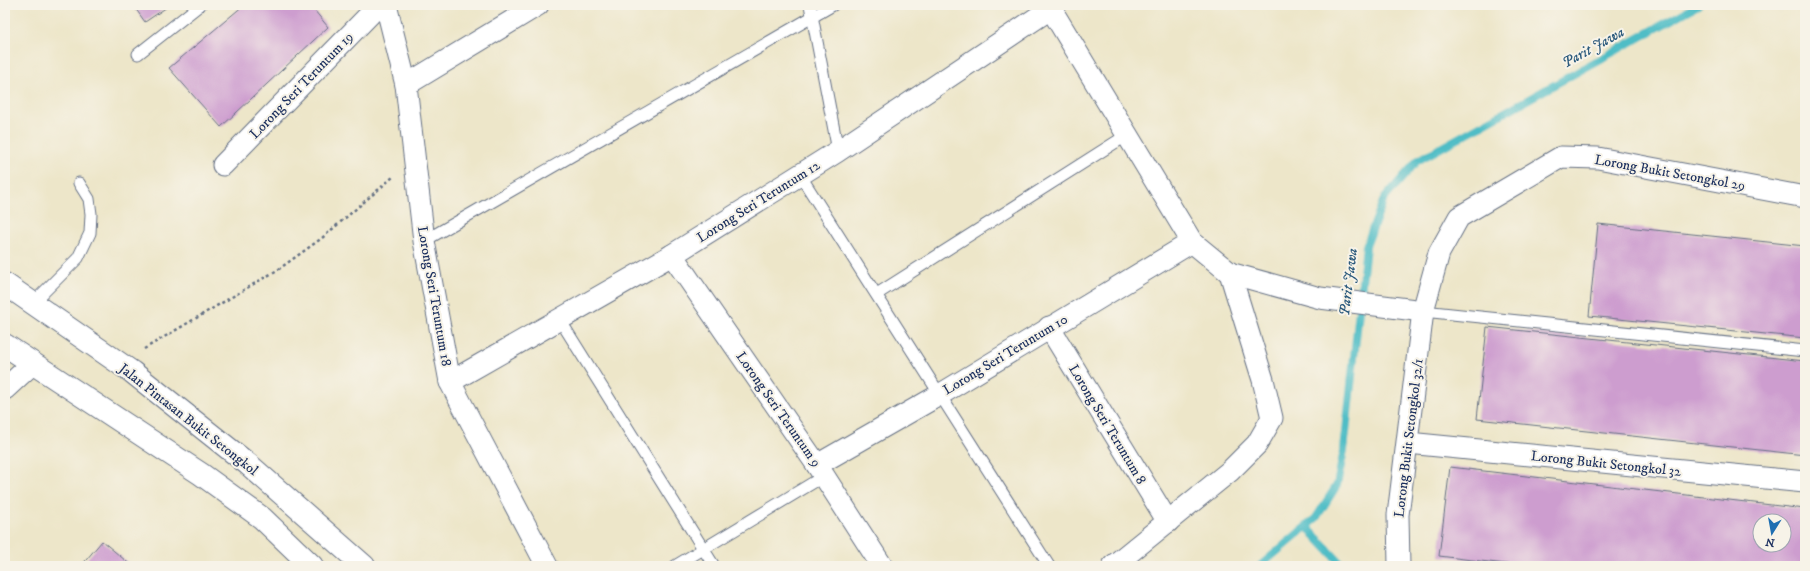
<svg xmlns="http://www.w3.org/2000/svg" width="1810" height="571" font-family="'IM FELL DW Pica',serif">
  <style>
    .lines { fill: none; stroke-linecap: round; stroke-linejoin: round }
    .stream { stroke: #4fbdc6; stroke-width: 8 }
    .building { fill: #cd9dcf; fill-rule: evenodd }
    .service-casing { stroke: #646f83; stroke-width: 13 }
    .minor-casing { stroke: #646f83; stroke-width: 23 }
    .secondary-casing { stroke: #646f83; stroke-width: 24 }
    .path { stroke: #646f83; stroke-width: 2.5; stroke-dasharray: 3 3; stroke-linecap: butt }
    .service { stroke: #fff; stroke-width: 11 }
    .minor { stroke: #fff; stroke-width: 21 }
    .secondary { stroke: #fff; stroke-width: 22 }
    .labels { text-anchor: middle; stroke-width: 4; stroke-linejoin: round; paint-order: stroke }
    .street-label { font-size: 14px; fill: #1b2f5e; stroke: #f7f3e8 }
    .water-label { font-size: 15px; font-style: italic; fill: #2b5a7d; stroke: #f7f3e8 }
  </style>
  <rect width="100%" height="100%" fill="#f7f3e8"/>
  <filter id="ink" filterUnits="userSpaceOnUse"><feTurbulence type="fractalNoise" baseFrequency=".025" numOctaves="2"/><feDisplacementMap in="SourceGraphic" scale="8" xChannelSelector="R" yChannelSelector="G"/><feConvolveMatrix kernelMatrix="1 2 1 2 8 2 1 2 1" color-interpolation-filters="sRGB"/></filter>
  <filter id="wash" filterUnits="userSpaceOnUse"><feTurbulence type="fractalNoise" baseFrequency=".012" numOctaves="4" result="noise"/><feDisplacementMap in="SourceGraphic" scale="16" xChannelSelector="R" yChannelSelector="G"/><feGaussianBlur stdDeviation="0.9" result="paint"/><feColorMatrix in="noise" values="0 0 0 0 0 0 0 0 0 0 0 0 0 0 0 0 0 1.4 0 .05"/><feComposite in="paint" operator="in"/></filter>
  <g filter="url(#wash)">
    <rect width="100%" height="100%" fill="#ede6c9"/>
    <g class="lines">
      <!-- stream -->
      <g class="stream">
        <path d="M 1307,527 L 1343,566"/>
        <path d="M 1260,566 L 1316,518 L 1337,485 L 1344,450 L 1366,246 L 1384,199 L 1417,161 L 1698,5"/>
      </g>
    </g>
    <g id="blocks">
      <!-- building -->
      <g class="building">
        <path d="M 133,5 L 170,5 L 145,22 Z"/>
        <path d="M 244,5 L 310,5 L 328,27 L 221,127 L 169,68 Z"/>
        <path d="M 1598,224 L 1805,246 L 1805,338 L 1589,316 Z"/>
        <path d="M 1487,327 L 1805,361 L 1805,455 L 1477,419 Z"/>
        <path d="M 1450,467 L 1805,509 L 1805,566 L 1522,566 L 1439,556 ZM 1760,521 L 1784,521 L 1784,545 L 1760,545 Z"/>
        <path d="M 102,541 L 132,566 L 81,566 Z"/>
      </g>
    </g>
  </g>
  <g filter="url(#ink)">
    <use href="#blocks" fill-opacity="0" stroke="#646f83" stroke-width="1"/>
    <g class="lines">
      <!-- service casing -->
      <g class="service-casing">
        <g id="service">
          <path d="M 810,5 L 838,151"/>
          <path d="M 138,54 L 200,5"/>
          <path d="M 800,175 L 1049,566"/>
          <path d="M 424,241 L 833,5"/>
          <path d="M 877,294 L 1127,135"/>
          <path d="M 33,303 L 78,258 L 90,233 L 91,214 L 89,199 L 79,183"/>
          <path d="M 1423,311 L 1805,351"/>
          <path d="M 560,320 L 714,566"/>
          <path d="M 675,566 L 824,476"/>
        </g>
      </g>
      <!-- minor casing -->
      <g class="minor-casing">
        <g id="minor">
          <path d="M 386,5 L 406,85 L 424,241 L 450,382 L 547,566"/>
          <path d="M 1050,5 L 1051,9 L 1192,242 L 1230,273 L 1320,298 L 1423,311"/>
          <path d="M 406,85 L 538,5"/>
          <path d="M 223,165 L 379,5"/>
          <path d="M 672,255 L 817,465 L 882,566"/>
          <path d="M 1049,327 L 1168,522"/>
          <path d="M 450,382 L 672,255 L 838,151 L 1056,5"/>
          <path d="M 5,389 L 32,364"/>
          <path d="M 1408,443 L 1805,482"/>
          <path d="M 817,465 L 941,394 L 1192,242"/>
          <path d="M 1113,566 L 1230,471 L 1257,444 L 1272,418 L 1263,380 L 1230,273"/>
          <path d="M 1399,566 L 1398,515 L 1423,311 L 1439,253 L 1459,217 L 1561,157 L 1598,158 L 1805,197"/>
        </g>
      </g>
      <!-- secondary casing -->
      <g class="secondary-casing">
        <g id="secondary">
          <path d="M 5,284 L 132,372 L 248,464 L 364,566"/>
          <path d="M 5,345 L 201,474 L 262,518 L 312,566"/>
        </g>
      </g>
      <!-- path -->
      <path class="path" d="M 144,349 L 279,269 L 322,238 L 393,177"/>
      <!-- service -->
      <use href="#service" class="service"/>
      <!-- minor -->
      <use href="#minor" class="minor"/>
      <!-- secondary -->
      <use href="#secondary" class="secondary"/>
    </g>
  </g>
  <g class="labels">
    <!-- street labels -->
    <g class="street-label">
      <text transform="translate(301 85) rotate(-46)" y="5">Lorong Seri Teruntum 19</text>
      <text transform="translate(1670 172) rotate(10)" y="5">Lorong Bukit Setongkol 29</text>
      <text transform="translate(758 201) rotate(-32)" y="5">Lorong Seri Teruntum 12</text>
      <text transform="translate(435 296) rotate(80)" y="5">Lorong Seri Teruntum 18</text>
      <text transform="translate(1005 354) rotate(-31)" y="5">Lorong Seri Teruntum 10</text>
      <text transform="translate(779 409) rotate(55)" y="5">Lorong Seri Teruntum 9</text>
      <text transform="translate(189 419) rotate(38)" y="5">Jalan Pintasan Bukit Setongkol</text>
      <text transform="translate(1108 424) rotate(59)" y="5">Lorong Seri Teruntum 8</text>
      <text transform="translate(1408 438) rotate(-83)" y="5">Lorong Bukit Setongkol 32/1</text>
      <text transform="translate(1606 463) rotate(6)" y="5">Lorong Bukit Setongkol 32</text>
    </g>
    <!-- water labels -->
    <g class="water-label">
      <text transform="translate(1593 47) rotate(-29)" y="5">Parit Jawa</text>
      <text transform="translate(1348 282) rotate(-83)" y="5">Parit Jawa</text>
    </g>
  </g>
  <!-- margin -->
  <rect width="1810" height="571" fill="none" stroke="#f7f3e8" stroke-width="20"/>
  <!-- north arrow -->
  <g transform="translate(1772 533) rotate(191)"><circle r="19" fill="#f7f3e8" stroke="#9fa5b1"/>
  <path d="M0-3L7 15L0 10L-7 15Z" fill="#1f6fb2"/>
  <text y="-6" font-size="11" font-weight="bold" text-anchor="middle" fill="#1b2f5e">N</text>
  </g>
</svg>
